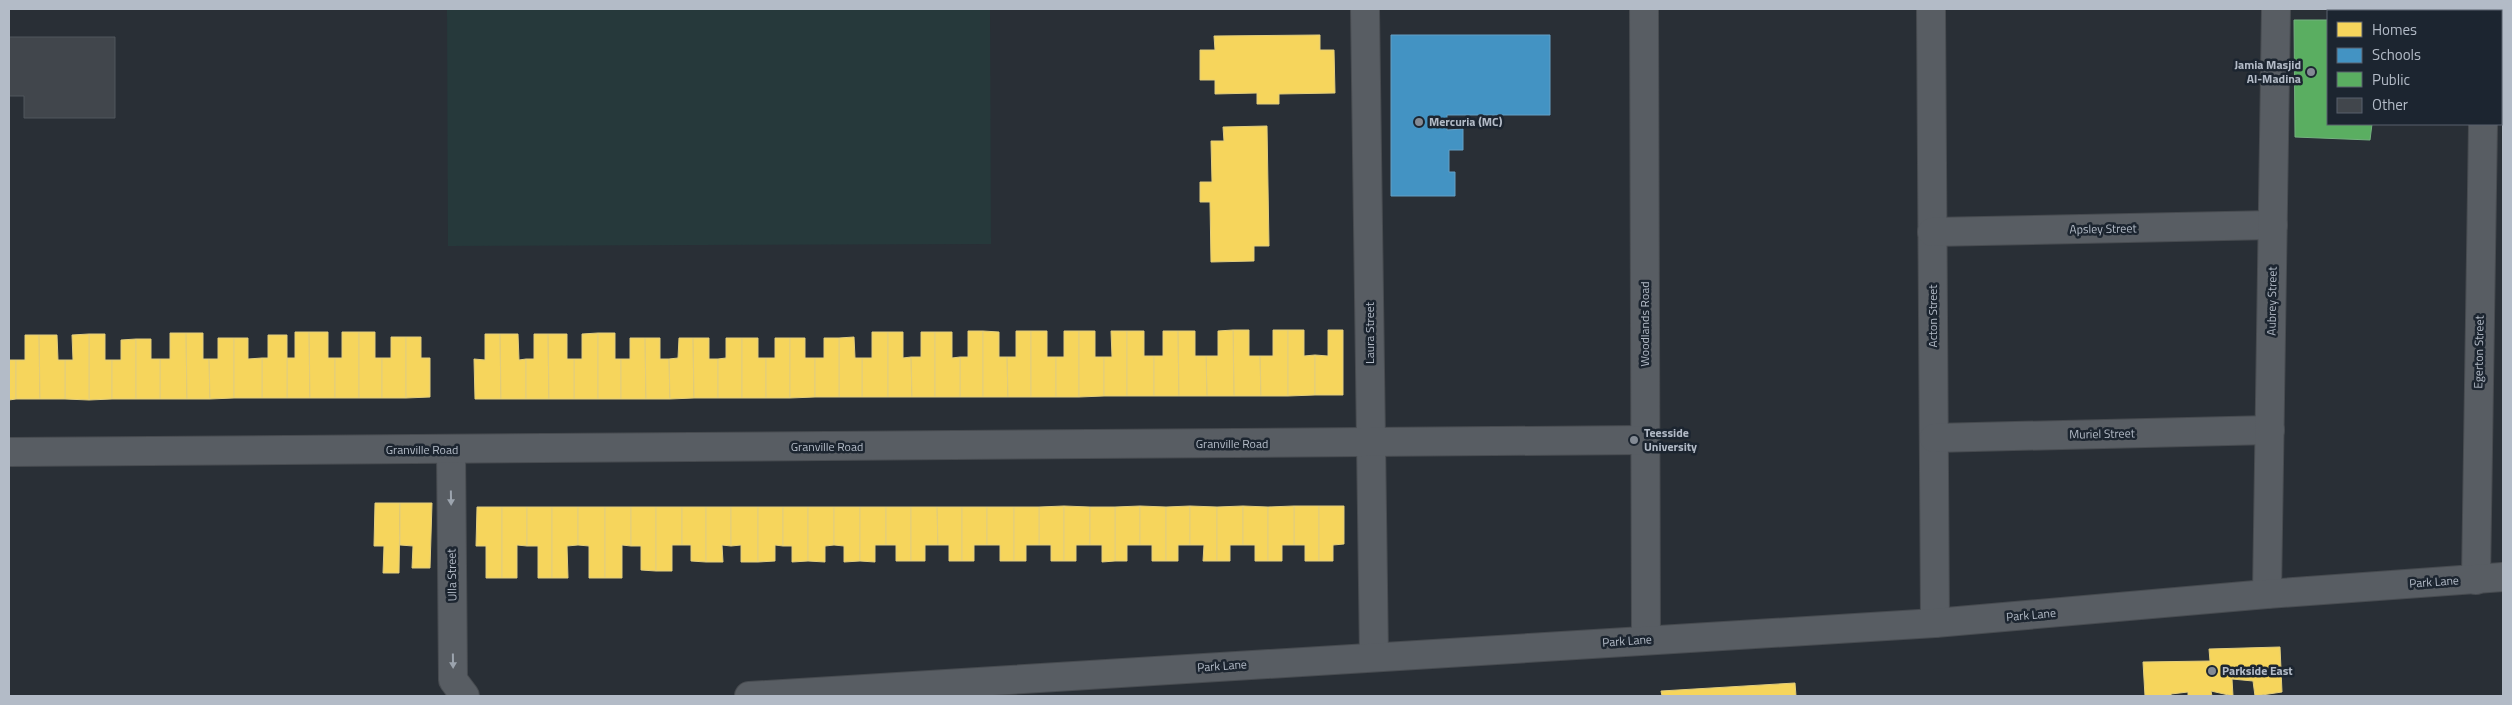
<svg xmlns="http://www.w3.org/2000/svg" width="2512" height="705" font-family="'Titillium Web',sans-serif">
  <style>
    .green { fill: #26393b }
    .homes { fill: #f6d55c; stroke: #e2cd7c }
    .schools { fill: #4393c3; stroke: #659fc4 }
    .public { fill: #5aae61; stroke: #75b280 }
    .building { fill: #41464c; stroke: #51565d }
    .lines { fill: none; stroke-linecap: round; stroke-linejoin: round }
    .minor-casing { stroke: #474b50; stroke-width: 30 }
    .minor { stroke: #585d63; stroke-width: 28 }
    .oneway { fill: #9ca4ae }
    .poi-dot { fill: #838a94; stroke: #1c2530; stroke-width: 2 }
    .labels { text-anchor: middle; stroke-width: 5; stroke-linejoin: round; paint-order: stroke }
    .poi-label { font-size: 12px; font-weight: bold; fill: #b3bbc7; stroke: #1c2530; text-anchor: start }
    .street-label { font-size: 12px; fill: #b3bbc7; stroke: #1c2530 }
  </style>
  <rect width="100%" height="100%" fill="#292f36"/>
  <!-- green -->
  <path class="green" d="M 447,9 L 990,9 L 991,244 L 448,246 Z"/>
  <!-- homes -->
  <g class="homes">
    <path d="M 1320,35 L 1320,50 L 1334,50 L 1335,93 L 1279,94 L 1279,104 L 1257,104 L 1257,93 L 1215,94 L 1215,80 L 1200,80 L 1200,50 L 1215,50 L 1214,36 Z"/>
    <path d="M 1267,126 L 1269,246 L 1254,246 L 1254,261 L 1211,262 L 1210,202 L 1200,202 L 1200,182 L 1212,182 L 1211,141 L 1224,141 L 1223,127 Z"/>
    <path d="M 1233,330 L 1249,330 L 1249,356 L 1260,356 L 1261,396 L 1234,396 Z"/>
    <path d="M 1233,330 L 1234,396 L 1207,396 L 1206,356 L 1218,356 L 1218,331 Z"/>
    <path d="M 1273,330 L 1288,330 L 1288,396 L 1261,396 L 1260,356 L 1273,356 Z"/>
    <path d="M 1288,330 L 1304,330 L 1304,356 L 1315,355 L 1315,395 L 1288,396 Z"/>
    <path d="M 1328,330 L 1343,330 L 1343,395 L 1315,395 L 1315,355 L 1328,356 Z"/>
    <path d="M 968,331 L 983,331 L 983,397 L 960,397 L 960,357 L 968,357 Z"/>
    <path d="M 983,331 L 999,332 L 999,357 L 1007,357 L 1008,397 L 983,397 Z"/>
    <path d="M 1016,331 L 1031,331 L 1031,397 L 1008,397 L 1007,357 L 1016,357 Z"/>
    <path d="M 1031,331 L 1047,331 L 1047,357 L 1056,357 L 1056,397 L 1031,397 Z"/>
    <path d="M 1064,331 L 1079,331 L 1079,397 L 1056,397 L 1056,357 L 1064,357 Z"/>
    <path d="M 1079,331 L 1095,331 L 1095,357 L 1104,357 L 1104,396 L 1079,397 Z"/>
    <path d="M 1111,331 L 1127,331 L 1127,396 L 1104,396 L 1104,357 L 1112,357 Z"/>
    <path d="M 1127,331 L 1144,331 L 1144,356 L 1154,356 L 1154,396 L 1127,396 Z"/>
    <path d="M 1163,331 L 1178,331 L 1179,396 L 1154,396 L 1154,356 L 1163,356 Z"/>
    <path d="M 1178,331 L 1195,331 L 1195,356 L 1206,356 L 1207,396 L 1179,396 Z"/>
    <path d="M 295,332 L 309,332 L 310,398 L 287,398 L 287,358 L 295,358 Z"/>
    <path d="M 309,332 L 328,332 L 328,358 L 335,358 L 335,398 L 310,398 Z"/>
    <path d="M 342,332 L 359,332 L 359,398 L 335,398 L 335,358 L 342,358 Z"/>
    <path d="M 359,332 L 375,332 L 375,358 L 382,358 L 382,398 L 359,398 Z"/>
    <path d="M 872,332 L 888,332 L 888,397 L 862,397 L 862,358 L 872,358 Z"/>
    <path d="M 888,332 L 903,332 L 903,358 L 911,357 L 912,397 L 888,397 Z"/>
    <path d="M 921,332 L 935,332 L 935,397 L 912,397 L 911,357 L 921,357 Z"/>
    <path d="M 935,332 L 952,332 L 952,358 L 960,357 L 960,397 L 935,397 Z"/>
    <path d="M 170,333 L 186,333 L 187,399 L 160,399 L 160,359 L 170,359 Z"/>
    <path d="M 186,333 L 203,333 L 203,359 L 209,359 L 210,399 L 187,399 Z"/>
    <path d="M 598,333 L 598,399 L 574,399 L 574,359 L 582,359 L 582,334 Z"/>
    <path d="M 598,333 L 615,333 L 615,359 L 621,359 L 621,399 L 598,399 Z"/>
    <path d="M 89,334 L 105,334 L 105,360 L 112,360 L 112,399 L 89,400 Z"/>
    <path d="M 89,334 L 89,400 L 65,399 L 65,360 L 73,360 L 72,335 Z"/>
    <path d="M 485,334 L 500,334 L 501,399 L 475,399 L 474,359 L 485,360 Z"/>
    <path d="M 500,334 L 518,334 L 519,360 L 526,359 L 526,399 L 501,399 Z"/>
    <path d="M 534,334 L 548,334 L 549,399 L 526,399 L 526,359 L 534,359 Z"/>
    <path d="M 548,334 L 567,334 L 567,359 L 574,359 L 574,399 L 549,399 Z"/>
    <path d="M 9,335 L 9,360 L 16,360 L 16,399 L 9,400 Z"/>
    <path d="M 25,335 L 39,335 L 40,399 L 16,399 L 16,360 L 25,360 Z"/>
    <path d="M 39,335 L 57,335 L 58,360 L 65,360 L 65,399 L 40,399 Z"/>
    <path d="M 268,335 L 287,335 L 287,398 L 262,398 L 262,358 L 268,358 Z"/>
    <path d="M 391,337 L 406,337 L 406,398 L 382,398 L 382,358 L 391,358 Z"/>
    <path d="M 406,337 L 421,337 L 421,358 L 430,358 L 430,397 L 406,398 Z"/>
    <path d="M 854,337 L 855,358 L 862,358 L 862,397 L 839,397 L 839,338 Z"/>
    <path d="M 218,338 L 234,338 L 234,398 L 210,399 L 209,359 L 218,359 Z"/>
    <path d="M 234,338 L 248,338 L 248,359 L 262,358 L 262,398 L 234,398 Z"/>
    <path d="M 630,338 L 645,338 L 646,399 L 621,399 L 621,359 L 630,359 Z"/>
    <path d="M 645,338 L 660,338 L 660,359 L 669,359 L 670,399 L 646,399 Z"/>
    <path d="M 679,338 L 693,338 L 694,398 L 670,399 L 669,359 L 678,358 Z"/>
    <path d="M 693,338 L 709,338 L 709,359 L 718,359 L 718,398 L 694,398 Z"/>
    <path d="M 726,338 L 742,338 L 742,398 L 718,398 L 718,359 L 726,358 Z"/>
    <path d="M 742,338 L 758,338 L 758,358 L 766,358 L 766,398 L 742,398 Z"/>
    <path d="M 775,338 L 790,338 L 790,398 L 766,398 L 766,358 L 775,358 Z"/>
    <path d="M 790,338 L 805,338 L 805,358 L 815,358 L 815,397 L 790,398 Z"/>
    <path d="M 824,338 L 839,338 L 839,397 L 815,397 L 815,358 L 824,358 Z"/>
    <path d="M 136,339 L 136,399 L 112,399 L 112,360 L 121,360 L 121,340 Z"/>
    <path d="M 136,339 L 151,339 L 151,359 L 160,359 L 160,399 L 136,399 Z"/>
    <path d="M 375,503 L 400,503 L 399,573 L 383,573 L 384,546 L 374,546 Z"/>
    <path d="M 400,503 L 432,503 L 430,568 L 412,568 L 413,546 L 400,545 Z"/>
    <path d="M 1064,506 L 1064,561 L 1051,561 L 1051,545 L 1039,545 L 1039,507 Z"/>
    <path d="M 1064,506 L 1090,507 L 1090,545 L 1076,545 L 1076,561 L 1064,561 Z"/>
    <path d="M 1140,506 L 1140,545 L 1127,545 L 1127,561 L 1115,561 L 1115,507 Z"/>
    <path d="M 1140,506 L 1166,507 L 1166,561 L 1152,561 L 1152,545 L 1140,545 Z"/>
    <path d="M 1190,506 L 1190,545 L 1178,545 L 1178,561 L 1166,561 L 1166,507 Z"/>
    <path d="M 1190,506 L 1217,507 L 1217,561 L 1203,561 L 1204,545 L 1190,545 Z"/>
    <path d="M 1243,506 L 1243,545 L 1230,545 L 1230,561 L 1217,561 L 1217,507 Z"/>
    <path d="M 1243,506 L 1268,507 L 1268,561 L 1255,561 L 1255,545 L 1243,545 Z"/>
    <path d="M 1294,506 L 1319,506 L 1319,561 L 1305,561 L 1305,545 L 1294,545 Z"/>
    <path d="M 1294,506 L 1294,545 L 1282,545 L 1282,561 L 1268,561 L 1268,507 Z"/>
    <path d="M 1319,506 L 1344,506 L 1344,544 L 1333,545 L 1333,561 L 1319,561 Z"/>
    <path d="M 477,507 L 502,507 L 502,578 L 486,578 L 486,546 L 476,546 Z"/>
    <path d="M 502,507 L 527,507 L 527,546 L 517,545 L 517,578 L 502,578 Z"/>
    <path d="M 527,507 L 552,507 L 552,578 L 538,578 L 538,546 L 527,546 Z"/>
    <path d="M 552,507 L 578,507 L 578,545 L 567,546 L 568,578 L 552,578 Z"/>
    <path d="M 578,507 L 605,507 L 605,578 L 589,578 L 589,546 L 578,545 Z"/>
    <path d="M 605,507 L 631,507 L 631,546 L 622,545 L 622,578 L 605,578 Z"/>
    <path d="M 631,507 L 656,507 L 656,571 L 641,570 L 641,546 L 631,546 Z"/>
    <path d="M 656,507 L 682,507 L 682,545 L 672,545 L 672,571 L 656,571 Z"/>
    <path d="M 682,507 L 706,507 L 706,562 L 691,561 L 691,545 L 682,545 Z"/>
    <path d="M 706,507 L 731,507 L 731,546 L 722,545 L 723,562 L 706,562 Z"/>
    <path d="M 731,507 L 758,507 L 758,562 L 741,562 L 741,545 L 731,546 Z"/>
    <path d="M 758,507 L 783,507 L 783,546 L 775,545 L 775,561 L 758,562 Z"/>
    <path d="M 783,507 L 808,507 L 808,561 L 792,562 L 792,546 L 783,546 Z"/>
    <path d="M 808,507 L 834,507 L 834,545 L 825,546 L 825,562 L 808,561 Z"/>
    <path d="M 834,507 L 860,507 L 860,561 L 844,562 L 844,546 L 834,545 Z"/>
    <path d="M 860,507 L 886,507 L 886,545 L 875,545 L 875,562 L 860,561 Z"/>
    <path d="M 886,507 L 911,507 L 911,561 L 896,561 L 896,545 L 886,545 Z"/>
    <path d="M 911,507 L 937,507 L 938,545 L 925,545 L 925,561 L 911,561 Z"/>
    <path d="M 937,507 L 962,507 L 962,561 L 949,561 L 949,545 L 938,545 Z"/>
    <path d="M 962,507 L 987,507 L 987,545 L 974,545 L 974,561 L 962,561 Z"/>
    <path d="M 987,507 L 1014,507 L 1014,561 L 1000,561 L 1000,545 L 987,545 Z"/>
    <path d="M 1014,507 L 1039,507 L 1039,545 L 1026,545 L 1026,561 L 1014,561 Z"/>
    <path d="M 1090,507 L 1115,507 L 1115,561 L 1102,562 L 1102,545 L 1090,545 Z"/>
    <path d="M 2280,647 L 2282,692 L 2255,696 L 2253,681 L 2232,679 L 2233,696 L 2211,691 L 2212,696 L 2188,696 L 2188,692 L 2171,694 L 2171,696 L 2145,696 L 2143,662 L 2210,661 L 2209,649 Z"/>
    <path d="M 1795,683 L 1796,696 L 1662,696 L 1661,691 Z"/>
  </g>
  <!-- schools -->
  <path class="schools" d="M 1391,35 L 1550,35 L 1550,115 L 1447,115 L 1447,130 L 1463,129 L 1463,150 L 1449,150 L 1449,172 L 1455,172 L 1455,196 L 1391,196 Z"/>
  <!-- public -->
  <path class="public" d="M 2294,20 L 2328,20 L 2328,124 L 2372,124 L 2370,140 L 2295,137 Z"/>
  <!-- building -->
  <path class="building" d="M 9,37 L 115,37 L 115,118 L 24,118 L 24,96 L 9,96 Z"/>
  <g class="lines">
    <!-- minor casing -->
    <g class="minor-casing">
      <g id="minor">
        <path d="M 1365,9 L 1374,657"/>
        <path d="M 1644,9 L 1646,640"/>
        <path d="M 1931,9 L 1935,623"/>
        <path d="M 2484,11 L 2484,9"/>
        <path d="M 1932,232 L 2273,225"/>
        <path d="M 1934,438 L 2270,430"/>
        <path d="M 451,450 L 453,680 L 465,696"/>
        <path d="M 9,452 L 1645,440"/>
        <path d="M 2476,580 L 2483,124"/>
        <path d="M 2267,594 L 2276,9"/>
        <path d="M 749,696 L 1935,623 L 2267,594 L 2503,577"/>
      </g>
    </g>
    <!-- minor -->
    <use href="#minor" class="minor"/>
  </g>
  <!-- one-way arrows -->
  <defs><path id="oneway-solid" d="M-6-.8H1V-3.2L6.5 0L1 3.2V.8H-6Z" transform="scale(1.25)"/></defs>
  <g class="oneway">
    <use href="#oneway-solid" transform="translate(451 498) rotate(89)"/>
    <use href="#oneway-solid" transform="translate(453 661) rotate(89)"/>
  </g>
  <!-- markers -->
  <g class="poi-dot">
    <circle cx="2311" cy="72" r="5"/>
    <circle cx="1419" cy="122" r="5"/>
    <circle cx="1634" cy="440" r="5"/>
    <circle cx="2212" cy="671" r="5"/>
  </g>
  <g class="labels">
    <!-- poi labels -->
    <g class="poi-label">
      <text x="2301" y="69" text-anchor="end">Jamia Masjid<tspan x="2301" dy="14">Al-Madina</tspan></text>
      <text x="1429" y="126">Mercuria (MC)</text>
      <text x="1644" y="437">Teesside<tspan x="1644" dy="14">University</tspan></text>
      <text x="2222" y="675">Parkside East</text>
    </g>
    <!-- street labels -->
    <g class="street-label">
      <text transform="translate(2103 229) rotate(-1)" y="4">Apsley Street</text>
      <text transform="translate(2272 301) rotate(-89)" y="4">Aubrey Street</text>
      <text transform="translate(1933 316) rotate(-90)" y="4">Acton Street</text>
      <text transform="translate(1645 324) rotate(-90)" y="4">Woodlands Road</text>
      <text transform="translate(1370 333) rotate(-90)" y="4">Laura Street</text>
      <text transform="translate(2479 352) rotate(-89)" y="4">Egerton Street</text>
      <text transform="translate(2102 434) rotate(-1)" y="4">Muriel Street</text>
      <text x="1232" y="448">Granville Road</text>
      <text x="827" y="451">Granville Road</text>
      <text x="422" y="454">Granville Road</text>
      <text transform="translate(452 575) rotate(-91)" y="4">Ulla Street</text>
      <text transform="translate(2434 582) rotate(-4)" y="4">Park Lane</text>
      <text transform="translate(2031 615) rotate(-5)" y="4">Park Lane</text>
      <text transform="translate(1627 641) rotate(-4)" y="4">Park Lane</text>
      <text transform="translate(1222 666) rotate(-4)" y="4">Park Lane</text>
    </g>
  </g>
  <!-- border -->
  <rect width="2512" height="705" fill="none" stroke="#b3bbc7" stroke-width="20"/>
  <!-- legend -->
  <rect x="2327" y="10" width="175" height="115" fill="#1c2530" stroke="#58616c"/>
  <rect x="2337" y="22" width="25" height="15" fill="#f6d55c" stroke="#58616c"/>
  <text x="2372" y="35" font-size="15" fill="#b3bbc7">Homes</text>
  <rect x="2337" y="48" width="25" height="15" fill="#4393c3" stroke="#58616c"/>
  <text x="2372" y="60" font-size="15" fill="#b3bbc7">Schools</text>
  <rect x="2337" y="72" width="25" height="15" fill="#5aae61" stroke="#58616c"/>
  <text x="2372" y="85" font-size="15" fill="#b3bbc7">Public</text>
  <rect x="2337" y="98" width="25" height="15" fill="#41464c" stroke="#58616c"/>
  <text x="2372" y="110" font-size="15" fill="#b3bbc7">Other</text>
</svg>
